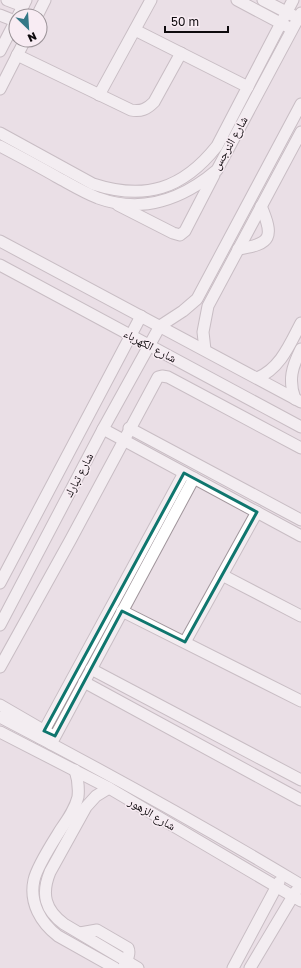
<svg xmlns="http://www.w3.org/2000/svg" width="301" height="968" font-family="'Golos Text','Noto Naskh Arabic',sans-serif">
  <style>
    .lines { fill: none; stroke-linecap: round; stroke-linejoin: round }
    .minor-casing { stroke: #a0959b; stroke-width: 13 }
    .minor { stroke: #fff; stroke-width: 11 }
    .marked { fill: none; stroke: #0f766e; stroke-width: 3; stroke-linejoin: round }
    .labels { text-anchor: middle; stroke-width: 3; stroke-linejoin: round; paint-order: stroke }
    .street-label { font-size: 12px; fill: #0e0a0d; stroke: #f8ecf3 }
  </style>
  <rect width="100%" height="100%" fill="#eadfe6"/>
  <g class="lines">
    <!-- minor casing -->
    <g class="minor-casing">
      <g id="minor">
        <path d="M 7,0 L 23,6"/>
        <path d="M 237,0 L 288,27"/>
        <path d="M 263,0 L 294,16"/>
        <path d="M 0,15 L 15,21"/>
        <path d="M 18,16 L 26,0"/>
        <path d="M 37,16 L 45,0"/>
        <path d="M 135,30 L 248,87"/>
        <path d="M 0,51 L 16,20"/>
        <path d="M 17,55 L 131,110 C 141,112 147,109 154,102 L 181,53"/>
        <path d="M 0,89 L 25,40"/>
        <path d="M 99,95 L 151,0"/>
        <path d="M 0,133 L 93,184 C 145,201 183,189 217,146 L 293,0"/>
        <path d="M 0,146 C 19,156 38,166 57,177 C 70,184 83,192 98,198 C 142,214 183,199 217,170 L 301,13"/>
        <path d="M 118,205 L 173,233 L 180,235 L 185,231 L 214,175"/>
        <path d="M 0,241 L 301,402"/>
        <path d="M 238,249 C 272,244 274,237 261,206"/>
        <path d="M 0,265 L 301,427"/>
        <path d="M 205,350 L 203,332 L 208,306 L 301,132"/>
        <path d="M 257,378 C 280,369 290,344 301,323"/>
        <path d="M 295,399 C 288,380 292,367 301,349"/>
        <path d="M 129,428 L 301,520"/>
        <path d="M 103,429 L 301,536"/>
        <path d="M 222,575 L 301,616"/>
        <path d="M 0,583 L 141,316"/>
        <path d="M 122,611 L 301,701"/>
        <path d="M 0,625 L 103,429 L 160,326 L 183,311 L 197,299 L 301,104"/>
        <path d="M 185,642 L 257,512"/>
        <path d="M 0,667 L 71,539 L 158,377 L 162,376 L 168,377 L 301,448"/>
        <path d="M 91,669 L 301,780"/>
        <path d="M 84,682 L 301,800"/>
        <path d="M 0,705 L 50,734"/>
        <path d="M 0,717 C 102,770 203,826 301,885"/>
        <path d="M 0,732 L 109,788 L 301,901"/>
        <path d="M 40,738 L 184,473"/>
        <path d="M 51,744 L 194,478"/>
        <path d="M 75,770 C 78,779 79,787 78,797 C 75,809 68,819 61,829 C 53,842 37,866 34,880 C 29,903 41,923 58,936 L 115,968"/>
        <path d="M 109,788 L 96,796 L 86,807 L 50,872 C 41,894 45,910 64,924 L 138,968"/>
        <path d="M 80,933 L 97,930 L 128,948 C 131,954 126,962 123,968"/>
        <path d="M 233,968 L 279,882"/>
        <path d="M 250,968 L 296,891"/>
      </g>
    </g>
    <!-- minor -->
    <use href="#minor" class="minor"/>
  </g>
  <!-- marked area -->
  <path d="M0 0H301V968H0ZM 184,473 L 257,512 L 185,642 L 122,611 L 55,736 L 44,731 Z" fill="#eadfe6" fill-opacity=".55" fill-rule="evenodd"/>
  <path class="marked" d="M 184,473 L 257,512 L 185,642 L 122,611 L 55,736 L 44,731 Z"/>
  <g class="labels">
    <!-- street labels -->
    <g class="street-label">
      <text transform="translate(230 143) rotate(-60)" y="4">شارع النرجس</text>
      <text transform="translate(150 346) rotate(28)" y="4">شارع الكهرباء</text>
      <text transform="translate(79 475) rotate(-62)" y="4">شارع تبارك</text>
      <text transform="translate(152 814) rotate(31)" y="4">شارع الزهور</text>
    </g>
  </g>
  <!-- north arrow -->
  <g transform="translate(28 28) rotate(155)"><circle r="19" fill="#f8ecf3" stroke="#9a9297"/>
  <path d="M0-3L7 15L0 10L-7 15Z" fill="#347887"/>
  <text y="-6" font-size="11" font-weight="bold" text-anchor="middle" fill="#0e0a0d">N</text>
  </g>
  <!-- scale -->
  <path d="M165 26v6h63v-6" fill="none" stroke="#0e0a0d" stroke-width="2"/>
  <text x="171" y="26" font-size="12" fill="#0e0a0d" stroke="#f8ecf3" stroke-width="3" paint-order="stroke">50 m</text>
</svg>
